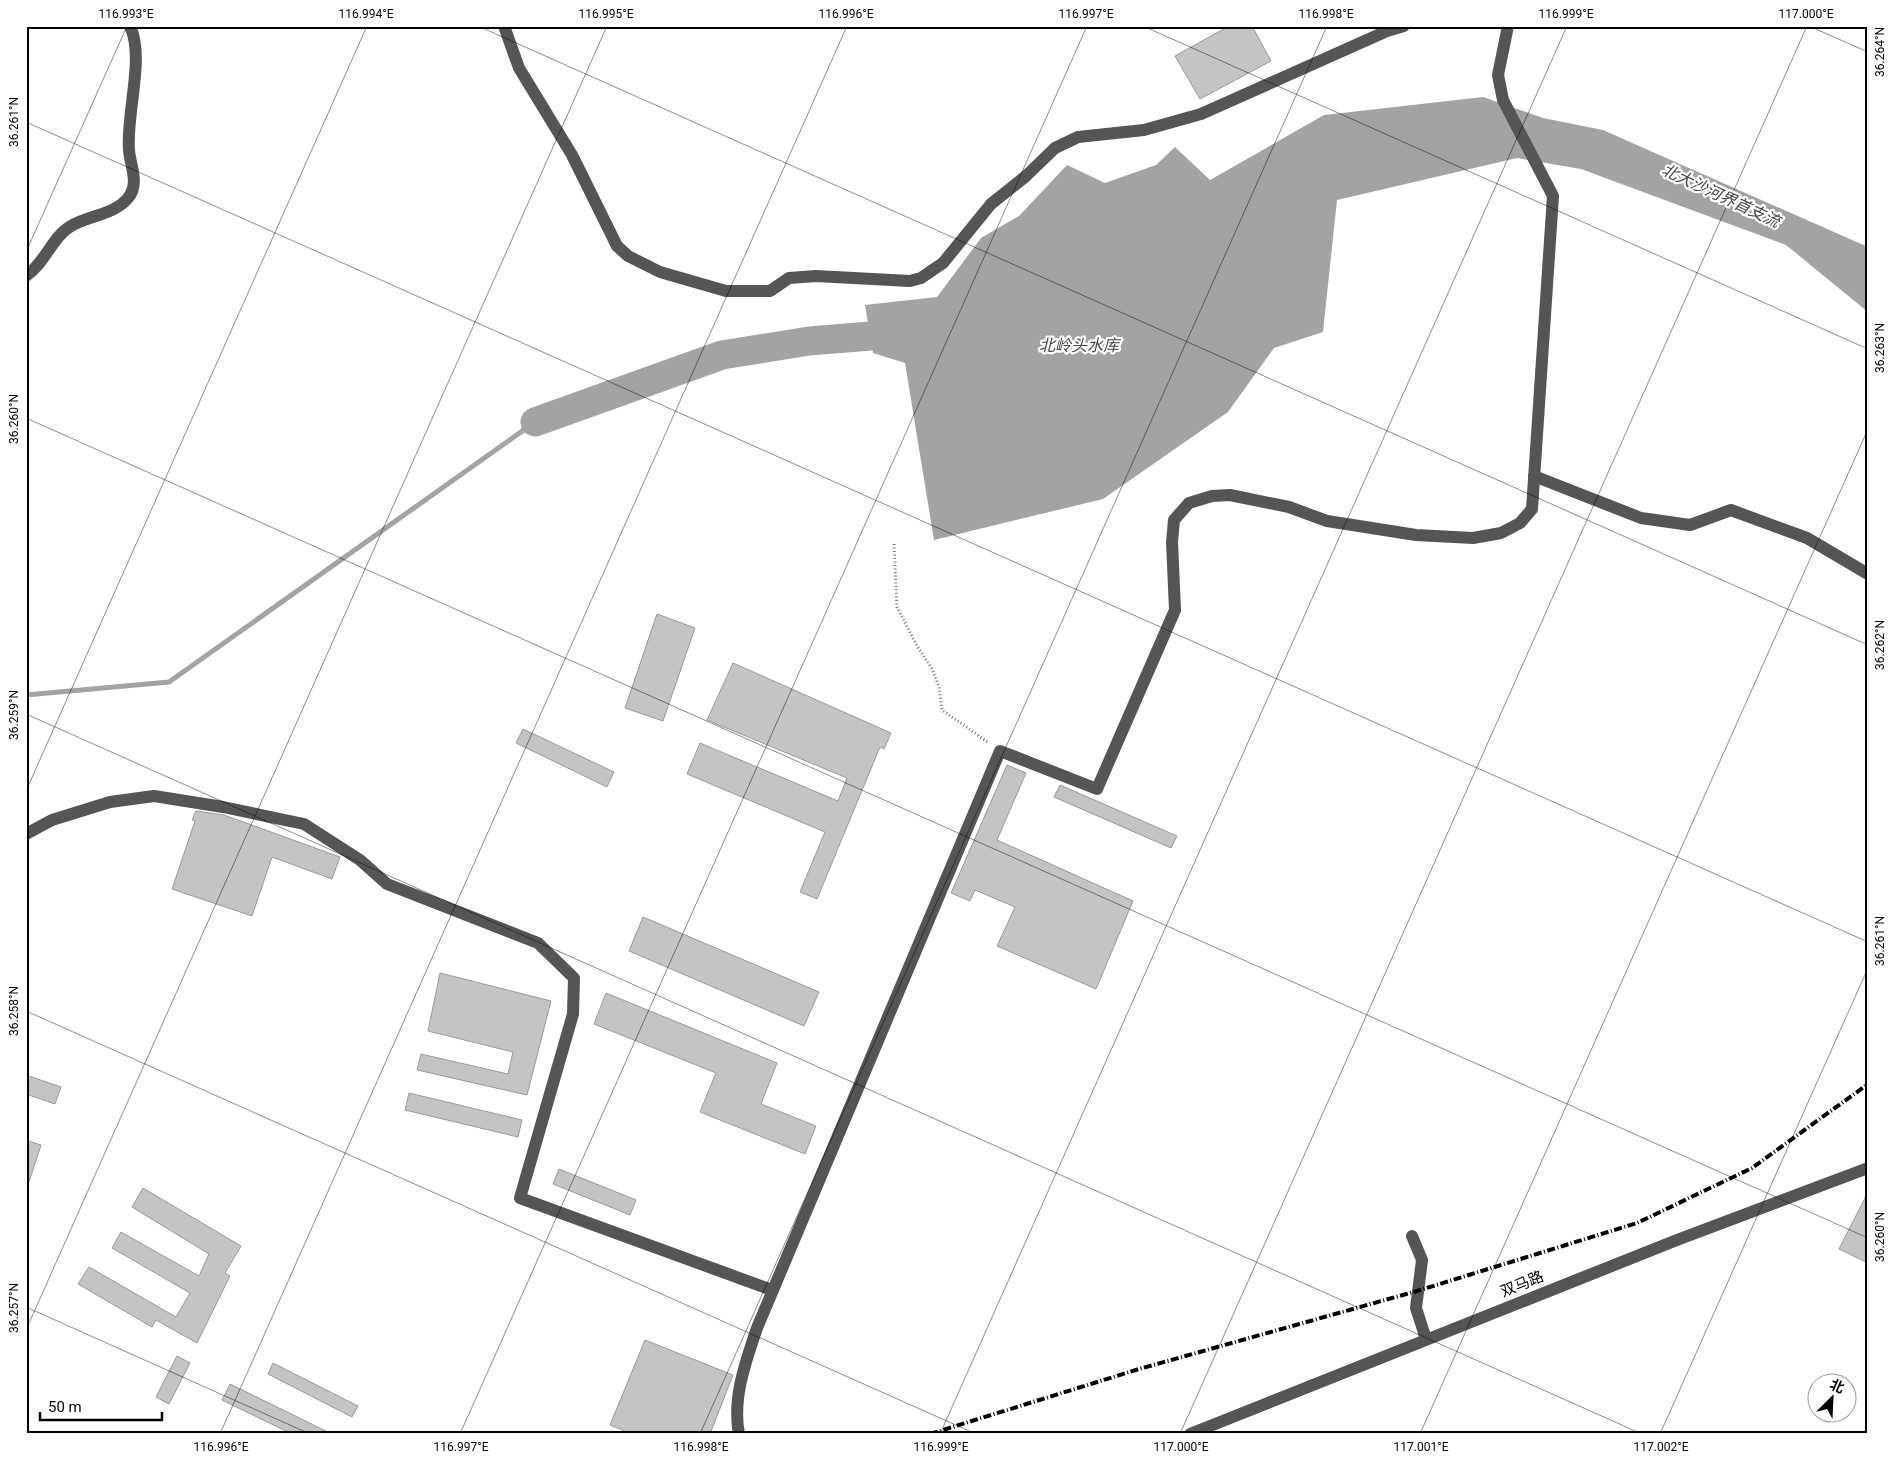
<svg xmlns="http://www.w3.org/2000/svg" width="1894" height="1460" font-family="Roboto,'Noto Sans SC',sans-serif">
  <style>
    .water { fill: #a3a3a3 }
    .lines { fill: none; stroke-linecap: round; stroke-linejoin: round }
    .stream { stroke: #a3a3a3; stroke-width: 5 }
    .river { stroke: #a3a3a3; stroke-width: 29 }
    .building { fill: #c4c4c4; stroke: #999 }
    .path { stroke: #777; stroke-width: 3; stroke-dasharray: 1 2.5; stroke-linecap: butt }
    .minor { stroke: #555; stroke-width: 12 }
    .rail { stroke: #000; stroke-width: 4; stroke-dasharray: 8 2.5 1 2.5; stroke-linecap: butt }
    .ticks { fill: none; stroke: #000; stroke-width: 1; stroke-opacity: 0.45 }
    .labels { text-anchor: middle; stroke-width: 4.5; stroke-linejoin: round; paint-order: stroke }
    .street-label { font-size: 15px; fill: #000; stroke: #fff }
    .water-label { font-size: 16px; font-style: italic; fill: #444; stroke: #fff }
    .neatline { fill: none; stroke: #000; stroke-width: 2 }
    .ticks-label { font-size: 12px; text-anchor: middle; fill: #000 }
  </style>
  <rect width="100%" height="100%" fill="#fff"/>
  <!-- water -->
  <path class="water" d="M 1483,97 L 1543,118 L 1603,130 L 1868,247 L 1868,312 L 1786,245 L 1581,169 L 1517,158 L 1337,200 L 1323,332 L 1274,348 L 1228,412 L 1103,499 L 934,540 L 905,363 L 873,353 L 865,305 L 937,297 L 981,238 L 1019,216 L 1067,165 L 1105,183 L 1156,165 L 1175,147 L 1210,180 L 1324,115 Z"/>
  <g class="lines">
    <!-- stream -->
    <path class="stream" d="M 26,695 L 169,682 L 535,422"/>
    <!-- river -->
    <path class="river" d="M 535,422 L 722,355 L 809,341 L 871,336"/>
  </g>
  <!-- building -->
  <g class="building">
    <path d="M 1229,26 L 1252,26 L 1271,61 L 1200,99 L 1175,56 Z"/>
    <path d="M 657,614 L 695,628 L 663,721 L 625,708 Z"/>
    <path d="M 733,663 L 891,733 L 884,749 L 880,747 L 817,899 L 800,892 L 825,832 L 687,774 L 700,743 L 838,801 L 847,778 L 707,720 Z"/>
    <path d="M 523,729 L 614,772 L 607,787 L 516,743 Z"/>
    <path d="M 1007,765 L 1026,773 L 997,840 L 1133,901 L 1096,989 L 997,946 L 1015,907 L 975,890 L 970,901 L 951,893 Z"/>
    <path d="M 1060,785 L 1177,836 L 1171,848 L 1054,797 Z"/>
    <path d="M 196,811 L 224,815 L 340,857 L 332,879 L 272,857 L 252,916 L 172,889 L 195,821 L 192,820 Z"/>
    <path d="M 643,917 L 819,992 L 804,1026 L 629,951 Z"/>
    <path d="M 440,973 L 551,1001 L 527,1095 L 417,1070 L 421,1054 L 508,1074 L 513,1052 L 428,1031 Z"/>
    <path d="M 606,993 L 777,1063 L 761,1104 L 816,1126 L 805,1154 L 700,1112 L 716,1073 L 594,1024 Z"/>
    <path d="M 26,1075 L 61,1087 L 55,1104 L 26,1094 Z"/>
    <path d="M 409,1093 L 522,1120 L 518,1137 L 405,1110 Z"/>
    <path d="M 26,1140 L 41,1145 L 29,1182 L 26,1181 Z"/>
    <path d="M 559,1169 L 636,1200 L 630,1215 L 553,1184 Z"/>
    <path d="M 143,1188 L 241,1246 L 225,1273 L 230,1276 L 197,1343 L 156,1320 L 152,1327 L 78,1284 L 89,1267 L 176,1317 L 190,1293 L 112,1248 L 121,1232 L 199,1276 L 209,1254 L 132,1207 Z"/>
    <path d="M 1868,1192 L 1868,1263 L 1839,1249 Z"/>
    <path d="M 645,1340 L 733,1375 L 710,1434 L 632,1434 L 610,1425 Z"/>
    <path d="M 177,1356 L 190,1363 L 169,1404 L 156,1397 Z"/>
    <path d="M 273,1363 L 358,1406 L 352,1417 L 268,1374 Z"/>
    <path d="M 230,1384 L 332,1434 L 292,1434 L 222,1400 Z"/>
  </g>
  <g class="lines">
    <!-- path -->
    <path class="path" d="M 894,544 L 897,607 L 916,644 L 932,669 L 939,687 L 942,710 L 989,743"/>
    <!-- minor -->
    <g class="minor">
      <path d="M 504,26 L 519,68 L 572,155 L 617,246 L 628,256 L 660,272 L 726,291 L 770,291 L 789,278 L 816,276 L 910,281 L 921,278 L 943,263 L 991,204 L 1026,176 L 1055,148 L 1078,137 L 1144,130 L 1201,114 L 1387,31 L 1404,26"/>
      <path d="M 26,276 C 45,263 53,236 71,226 C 89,215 114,215 128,198 C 140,184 130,165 129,150 C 126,113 145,58 130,26"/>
      <path d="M 1534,476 L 1641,518 L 1690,525 L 1731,510 L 1807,538 L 1868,574"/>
      <path d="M 26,834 L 52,820 L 110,802 L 154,796 L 223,807 L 304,824 L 360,860 L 387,884 L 538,943 L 574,978 L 573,1014 L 520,1198 L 772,1290"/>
      <path d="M 1412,1236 L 1422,1260 L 1416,1308 L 1426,1339"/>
      <path d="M 739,1434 C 732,1398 746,1361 757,1328 L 1000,751 L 1097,789 L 1175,610 L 1172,542 L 1174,520 L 1189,503 L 1212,496 L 1230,495 L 1289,507 L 1327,521 L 1416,535 L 1473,538 L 1501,533 L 1520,523 L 1532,509 L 1553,196 L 1503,100 L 1498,75 L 1508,26"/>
      <path d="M 1190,1434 L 1677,1240 L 1868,1168"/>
    </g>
    <!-- rail -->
    <path class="rail" d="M 930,1434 L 1139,1369 L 1417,1291 L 1637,1223 L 1752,1168 L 1868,1084"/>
  </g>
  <!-- ticks -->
  <path class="ticks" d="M 478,26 L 1868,645M 1143,26 L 1868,349M 1809,26 L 1868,52M 26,122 L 1868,942M 26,252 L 127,26M 26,418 L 1868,1238M 26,714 L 1642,1434M 26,791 L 367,26M 26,1011 L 976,1434M 26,1307 L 310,1434M 26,1330 L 607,26M 220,1434 L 847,26M 460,1434 L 1087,26M 700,1434 L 1327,26M 940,1434 L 1567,26M 1180,1434 L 1807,26M 1420,1434 L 1868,429M 1660,1434 L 1868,968"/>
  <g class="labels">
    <!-- street labels -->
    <g class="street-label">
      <text transform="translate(1522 1284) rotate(-22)" y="5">双马路</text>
    </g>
    <!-- water labels -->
    <g class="water-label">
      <text transform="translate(1721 195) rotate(25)" y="6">北大沙河界首支流</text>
      <text x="1079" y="351">北岭头水库</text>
    </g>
  </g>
  <!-- border -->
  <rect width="1894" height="1460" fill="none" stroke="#ffffff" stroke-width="55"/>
  <!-- north arrow -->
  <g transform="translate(1832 1398) rotate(24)"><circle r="24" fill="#ffffff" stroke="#999999"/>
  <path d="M0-4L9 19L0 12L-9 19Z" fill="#000000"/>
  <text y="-8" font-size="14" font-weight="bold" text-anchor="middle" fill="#000000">北</text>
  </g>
  <!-- scale -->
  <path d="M40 1412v8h122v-8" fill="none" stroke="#000000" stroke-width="2.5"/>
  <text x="48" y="1412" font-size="15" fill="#000000" stroke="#ffffff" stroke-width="4" paint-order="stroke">50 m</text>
  <rect x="28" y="28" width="1838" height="1404" class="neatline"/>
  <g class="ticks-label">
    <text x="126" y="18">116.993°E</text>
    <text x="366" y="18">116.994°E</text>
    <text x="606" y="18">116.995°E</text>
    <text x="846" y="18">116.996°E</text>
    <text x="1086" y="18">116.997°E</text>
    <text x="1326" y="18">116.998°E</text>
    <text x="1566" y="18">116.999°E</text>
    <text x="1806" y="18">117.000°E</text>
    <text transform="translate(1880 52) rotate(-90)" y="4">36.264°N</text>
    <text transform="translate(14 122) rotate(-90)" y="4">36.261°N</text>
    <text transform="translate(1880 348) rotate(-90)" y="4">36.263°N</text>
    <text transform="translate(14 419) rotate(-90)" y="4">36.260°N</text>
    <text transform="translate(1880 645) rotate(-90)" y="4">36.262°N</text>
    <text transform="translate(14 715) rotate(-90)" y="4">36.259°N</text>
    <text transform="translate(1880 941) rotate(-90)" y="4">36.261°N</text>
    <text transform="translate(14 1011) rotate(-90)" y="4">36.258°N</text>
    <text transform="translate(1880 1237) rotate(-90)" y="4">36.260°N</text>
    <text transform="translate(14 1308) rotate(-90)" y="4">36.257°N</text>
    <text x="221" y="1451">116.996°E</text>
    <text x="461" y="1451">116.997°E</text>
    <text x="701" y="1451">116.998°E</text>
    <text x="941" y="1451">116.999°E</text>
    <text x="1181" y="1451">117.000°E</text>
    <text x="1421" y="1451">117.001°E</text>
    <text x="1661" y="1451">117.002°E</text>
  </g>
</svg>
